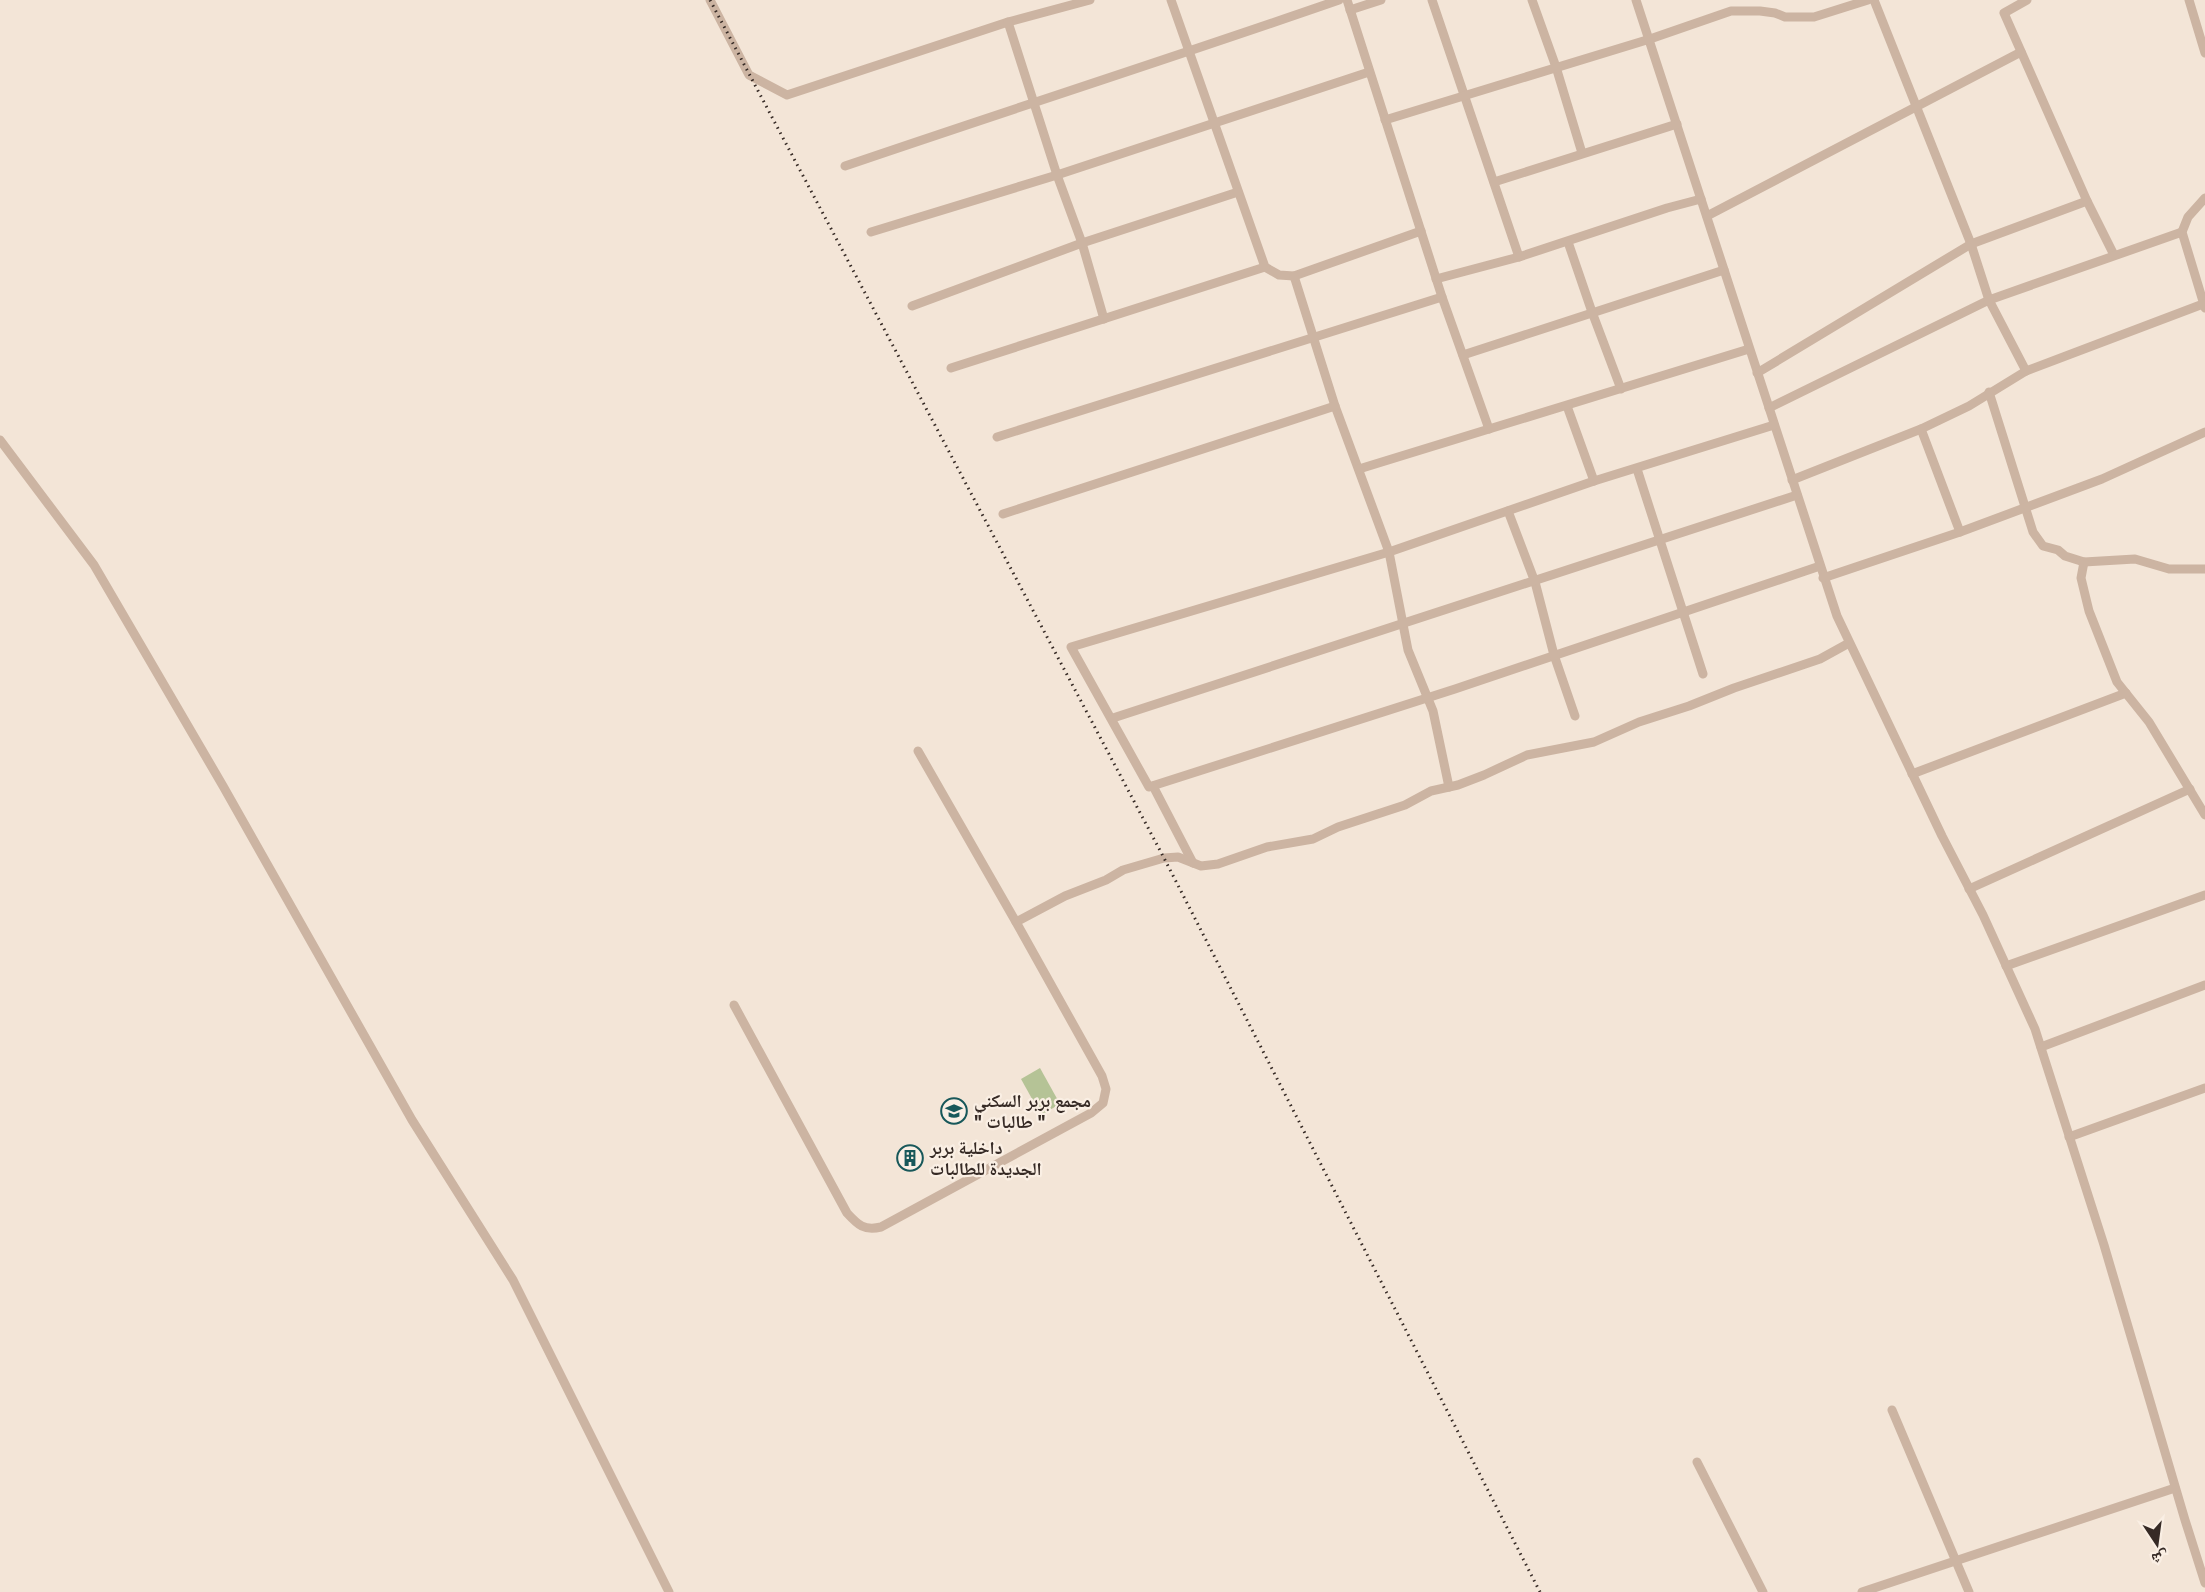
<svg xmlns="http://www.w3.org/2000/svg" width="2205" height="1592" font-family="Overpass,'Noto Naskh Arabic',sans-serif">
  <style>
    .green { fill: #b5c396 }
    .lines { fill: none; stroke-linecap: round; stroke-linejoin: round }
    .minor { stroke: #ccb4a2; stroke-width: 9 }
    .rail { stroke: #362a25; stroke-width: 3; stroke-dasharray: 1.5 4.5; stroke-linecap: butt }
    .labels { text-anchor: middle; stroke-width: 4.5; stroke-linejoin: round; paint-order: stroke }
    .poi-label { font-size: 18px; font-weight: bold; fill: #362a25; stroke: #faefe4; text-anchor: start }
  </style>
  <rect width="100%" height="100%" fill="#f3e5d7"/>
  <!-- green -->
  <path class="green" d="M 1040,1068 L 1060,1104 L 1041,1115 L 1021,1079 Z"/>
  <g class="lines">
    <!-- minor -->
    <g class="minor">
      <path d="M 710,0 L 749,75 L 787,95 L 1008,22 L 1090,0"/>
      <path d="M 1171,0 L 1265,267 L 1279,275 L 1294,276 L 1421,231"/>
      <path d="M 1347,0 L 1442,297 L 1489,429"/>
      <path d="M 1432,0 L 1519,257"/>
      <path d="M 1532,0 L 1556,67 L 1582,153"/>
      <path d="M 1636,0 L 1837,616 L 1942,836 L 1983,915 L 2035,1029 L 2104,1245 L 2185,1520 L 2205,1583"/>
      <path d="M 1874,0 L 1971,244 L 1989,300 L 2026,371"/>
      <path d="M 2027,0 L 2004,13 L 2087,201 L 2114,255"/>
      <path d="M 2189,0 L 2205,53"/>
      <path d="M 1350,10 L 1381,0"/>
      <path d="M 1008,22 L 1057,175 L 1082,243 L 1104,319"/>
      <path d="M 1385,120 L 1650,39 L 1731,11 L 1760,11 L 1775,13 L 1785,17 L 1814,17 L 1868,0"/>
      <path d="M 845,166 C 1009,110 1175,57 1339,0"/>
      <path d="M 1494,182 L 1677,124"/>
      <path d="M 2205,198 L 2188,217 L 2182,232 L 2205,308"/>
      <path d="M 1707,216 L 2021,52"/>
      <path d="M 871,232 L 1057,175 L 1369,72"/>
      <path d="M 1568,242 L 1592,312 L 1621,389"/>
      <path d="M 1294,276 L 1335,406 L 1389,552 L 1408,650 L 1433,711 L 1449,787"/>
      <path d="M 1436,279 L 1519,257 L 1667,208 L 1701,199"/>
      <path d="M 912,306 L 1082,243 L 1238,192"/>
      <path d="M 1463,355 L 1724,270"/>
      <path d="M 951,368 L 1265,267"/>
      <path d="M 1757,373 L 1971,244 L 2087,201"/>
      <path d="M 1989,392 L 2033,532 L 2043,546 L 2058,550 L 2065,556 L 2084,562 L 2135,559 L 2169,569 L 2205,569"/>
      <path d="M 1567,406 L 1594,481"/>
      <path d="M 1769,408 L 1989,300 L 2182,232"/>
      <path d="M 1774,425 L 1594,481 L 1389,552 L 1071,647 L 1149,787 L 1455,689 L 1820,566"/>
      <path d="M 1921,429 L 1960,532"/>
      <path d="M 997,437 L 1442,297"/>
      <path d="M 0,440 L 94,565 L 223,786 L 412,1120 L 513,1280 L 669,1592"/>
      <path d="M 1359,469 L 1749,349"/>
      <path d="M 1637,469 L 1703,674"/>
      <path d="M 1792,480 L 1921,429 L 1969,406 L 2026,371 L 2203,304"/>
      <path d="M 1508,511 L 1535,582 L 1554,655 L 1575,716"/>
      <path d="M 1003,514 L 1335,406"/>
      <path d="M 2084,562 L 2081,578 L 2089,611 L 2117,682 L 2149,722 L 2205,815"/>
      <path d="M 1823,578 L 1960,532 L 2102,479 L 2205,432"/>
      <path d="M 1113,718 L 1797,495"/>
      <path d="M 1912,774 L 2126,693"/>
      <path d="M 1153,786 L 1193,863"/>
      <path d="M 1969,889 L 2190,789"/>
      <path d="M 1016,922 L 1065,896 L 1106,880 L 1123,870 L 1164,858 L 1178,857 L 1201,866 L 1218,864 L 1267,847 L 1313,839 L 1338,827 L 1405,805 L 1431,791 L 1458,785 L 1484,775 L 1527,755 L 1594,742 L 1639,722 L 1689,706 L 1734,688 L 1820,659 L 1849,643"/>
      <path d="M 2006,966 L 2205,895"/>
      <path d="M 734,1005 L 847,1213 C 858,1225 864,1231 881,1227 L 1091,1113 L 1103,1103 L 1106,1089 L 1102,1076 L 1016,922 L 918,751"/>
      <path d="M 2041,1047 L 2205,985"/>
      <path d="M 2069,1137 L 2205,1088"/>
      <path d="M 1892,1410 L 1969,1592"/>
      <path d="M 1697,1462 L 1763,1592"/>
      <path d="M 1862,1592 L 2175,1488"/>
    </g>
    <!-- rail -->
    <path class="rail" d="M 710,0 L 1164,858 L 1540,1592"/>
  </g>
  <!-- icons -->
  <defs>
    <g id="university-ring" transform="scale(1.35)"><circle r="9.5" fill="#faefe4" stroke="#18585a" stroke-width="1.5"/><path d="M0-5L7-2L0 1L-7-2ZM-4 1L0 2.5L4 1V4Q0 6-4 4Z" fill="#18585a"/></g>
    <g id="building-ring" transform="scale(1.35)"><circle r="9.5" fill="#faefe4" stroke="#18585a" stroke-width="1.5"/><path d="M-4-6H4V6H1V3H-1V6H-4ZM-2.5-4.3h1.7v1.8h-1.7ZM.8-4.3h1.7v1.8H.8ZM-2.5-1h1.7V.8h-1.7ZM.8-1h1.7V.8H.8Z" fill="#18585a"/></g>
  </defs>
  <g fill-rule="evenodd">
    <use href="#university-ring" x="954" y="1111"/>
    <use href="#building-ring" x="910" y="1158"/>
  </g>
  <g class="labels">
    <!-- poi labels -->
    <g class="poi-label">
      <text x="974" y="1107">مجمع بربر السكني<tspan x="974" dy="21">" طالبات "</tspan></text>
      <text x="930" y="1154">داخلية بربر<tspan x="930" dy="21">الجديدة للطالبات</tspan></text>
    </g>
  </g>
  <!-- north arrow -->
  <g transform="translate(2157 1544) rotate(167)" stroke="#faefe4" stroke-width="4.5" paint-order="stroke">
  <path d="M0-4.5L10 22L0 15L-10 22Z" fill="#362a25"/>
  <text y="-9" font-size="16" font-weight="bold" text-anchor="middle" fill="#362a25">ش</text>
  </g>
</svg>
